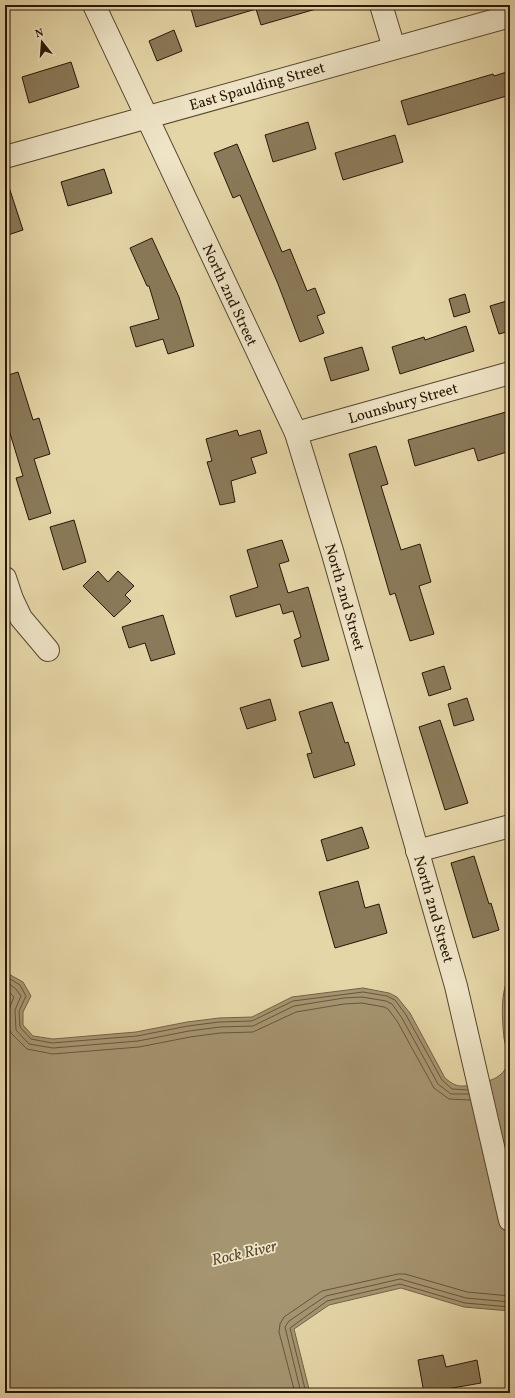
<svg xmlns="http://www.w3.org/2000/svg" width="515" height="1398" font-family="Vollkorn,serif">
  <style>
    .water { fill: #a59570; stroke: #736245 }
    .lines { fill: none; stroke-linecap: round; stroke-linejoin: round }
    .shore { stroke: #66563a; stroke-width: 1 }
    .building { fill: #8a7a59; stroke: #281605 }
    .minor-casing { stroke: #57462e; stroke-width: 24 }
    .minor { stroke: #eee4c6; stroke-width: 22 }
    .labels { text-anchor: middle; stroke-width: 3.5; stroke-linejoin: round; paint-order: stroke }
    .street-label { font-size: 15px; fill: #281605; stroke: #eee4c6 }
    .water-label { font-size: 16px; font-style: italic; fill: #5a4930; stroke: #eee4c6 }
  </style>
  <rect width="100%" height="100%" fill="#e5d6a7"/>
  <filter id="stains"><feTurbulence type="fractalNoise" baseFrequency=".005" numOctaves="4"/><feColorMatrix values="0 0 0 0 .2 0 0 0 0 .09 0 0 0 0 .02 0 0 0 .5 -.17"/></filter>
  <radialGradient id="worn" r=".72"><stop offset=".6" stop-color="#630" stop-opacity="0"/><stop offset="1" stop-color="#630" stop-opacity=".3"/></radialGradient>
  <!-- water -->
  <path class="water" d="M 5,972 L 23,982 L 31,996 L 23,1012 L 23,1025 L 33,1036 L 53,1039 L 136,1032 L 187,1022 L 219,1018 L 252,1017 L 292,997 L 363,988 L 389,993 L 397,997 L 410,1013 L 445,1078 C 457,1088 461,1087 476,1084 C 491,1081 506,1077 508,1060 C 508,1053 505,1045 504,1038 C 502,1018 500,992 510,974 L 510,1311 L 464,1307 L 401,1288 L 329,1305 L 294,1329 L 310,1393 L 5,1393 Z"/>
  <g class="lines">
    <!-- shore -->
    <g class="shore">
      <path d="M 5,976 L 20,985 L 26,996 L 19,1011 L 20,1027 L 31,1039 L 52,1043 L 137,1036 L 188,1026 L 219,1022 L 252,1021 L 293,1001 L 363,992 L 387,996 L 395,1000 L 406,1015 L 442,1080 L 452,1089 L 468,1090"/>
      <path d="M 5,981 L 16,989 L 21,996 L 15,1010 L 16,1030 L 29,1044 L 53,1048 L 138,1041 L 189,1031 L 220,1027 L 253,1026 L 294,1006 L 344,998 L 362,997 L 386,1001 L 392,1004 L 402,1018 L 438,1084 L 451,1094 L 469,1094"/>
      <path d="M 510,985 L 507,1009 L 510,1048"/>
      <path d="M 5,988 L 14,997 L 8,1011 L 8,1026 L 11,1033 L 27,1049 L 53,1054 L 139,1047 L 190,1037 L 220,1033 L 253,1032 L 296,1012 L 344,1004 L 362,1003 L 384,1007 L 388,1009 L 397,1021 L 434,1088 L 449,1099 L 470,1100"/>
      <path d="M 295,1393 L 279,1332 L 280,1324 L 284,1317 L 322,1291 L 398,1274 L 405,1274 L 467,1292 L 510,1296"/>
      <path d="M 301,1393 L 285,1327 L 289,1321 L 326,1296 L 400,1279 L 466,1298 L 510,1302"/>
      <path d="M 306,1393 L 290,1328 L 327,1301 L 400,1284 L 465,1303 L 510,1307"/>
    </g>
  </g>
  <!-- building -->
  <g class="building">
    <path d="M 203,5 L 315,5 L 316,9 L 261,25 L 256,9 L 196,27 L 191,9 Z"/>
    <path d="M 174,30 L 182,51 L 157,61 L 149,41 Z"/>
    <path d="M 71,62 L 79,87 L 29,103 L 22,77 Z"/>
    <path d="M 510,71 L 510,95 L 408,125 L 401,101 L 493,74 L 494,76 Z"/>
    <path d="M 308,122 L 316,149 L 273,162 L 265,135 Z"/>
    <path d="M 395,135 L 403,162 L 343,180 L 335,153 Z"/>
    <path d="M 237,144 L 282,252 L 290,249 L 307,291 L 315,288 L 325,313 L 317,316 L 324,333 L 300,342 L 278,284 L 240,195 L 233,198 L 214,153 Z"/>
    <path d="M 104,169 L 112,193 L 68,206 L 61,182 Z"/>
    <path d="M 5,184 L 8,184 L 23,230 L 5,236 Z"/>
    <path d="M 152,238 L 179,297 L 194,346 L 168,354 L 163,339 L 136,347 L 130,327 L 159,319 L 149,286 L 147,286 L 130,248 Z"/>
    <path d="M 465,294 L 470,312 L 454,317 L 449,299 Z"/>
    <path d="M 510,300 L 510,331 L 499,334 L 490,306 Z"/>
    <path d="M 466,326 L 474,351 L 400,374 L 392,347 L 424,337 L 425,340 Z"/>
    <path d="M 362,347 L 369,370 L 331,381 L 324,358 Z"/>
    <path d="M 18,372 L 33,420 L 39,418 L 50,454 L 34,459 L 51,513 L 29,520 L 16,478 L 23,476 L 5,417 L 5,376 Z"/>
    <path d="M 506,412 L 510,424 L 510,451 L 478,461 L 474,448 L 415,466 L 408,440 Z"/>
    <path d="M 237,430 L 239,436 L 260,430 L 267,453 L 251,458 L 256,473 L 231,481 L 235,502 L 220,505 L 207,462 L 212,461 L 206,439 Z"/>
    <path d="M 376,446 L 388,484 L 381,486 L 401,550 L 420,544 L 431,582 L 419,586 L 434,634 L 410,641 L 395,593 L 390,595 L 349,454 Z"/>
    <path d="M 74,520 L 86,562 L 63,570 L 50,527 Z"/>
    <path d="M 282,540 L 289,561 L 279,564 L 288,593 L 308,587 L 329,660 L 302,667 L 294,640 L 301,637 L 293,611 L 283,614 L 280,604 L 236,617 L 230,596 L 258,587 L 247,550 Z"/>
    <path d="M 98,571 L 108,582 L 118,571 L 134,586 L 125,595 L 131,601 L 114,617 L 83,586 Z"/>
    <path d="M 163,615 L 175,654 L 151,661 L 145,643 L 129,648 L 122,627 Z"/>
    <path d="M 444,666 L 451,689 L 429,696 L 422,673 Z"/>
    <path d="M 467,698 L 474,720 L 454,726 L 448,704 Z"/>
    <path d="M 270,699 L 276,720 L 247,729 L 240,708 Z"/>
    <path d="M 332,702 L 345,743 L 348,742 L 355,765 L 314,778 L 307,754 L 312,753 L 299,712 Z"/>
    <path d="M 440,720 L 468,803 L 445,810 L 419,727 Z"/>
    <path d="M 362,827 L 369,848 L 327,861 L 321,840 Z"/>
    <path d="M 474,856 L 489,904 L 491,903 L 499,930 L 473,938 L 451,863 Z"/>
    <path d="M 358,881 L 365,908 L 379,904 L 387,933 L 335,948 L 319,892 Z"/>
    <path d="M 443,1355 L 446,1367 L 477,1360 L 481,1383 L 424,1393 L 418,1360 Z"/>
  </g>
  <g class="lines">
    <!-- minor casing -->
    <g class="minor-casing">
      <g id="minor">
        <path d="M 94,5 L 296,433 L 333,554 L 456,986 L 510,1220"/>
        <path d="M 381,5 L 394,48"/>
        <path d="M 5,157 L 510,16"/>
        <path d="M 296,433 L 510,373"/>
        <path d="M 5,578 L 12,599 L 21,618 L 48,650"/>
        <path d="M 417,851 L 510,826"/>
      </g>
    </g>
    <!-- minor -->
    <use href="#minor" class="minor"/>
  </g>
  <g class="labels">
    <!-- street labels -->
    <g class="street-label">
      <text transform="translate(257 86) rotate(-16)" y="5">East Spaulding Street</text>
      <text transform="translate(230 295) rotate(65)" y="5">North 2nd Street</text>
      <text transform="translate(403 403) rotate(-16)" y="5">Lounsbury Street</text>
      <text transform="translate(345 597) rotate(74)" y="5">North 2nd Street</text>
      <text transform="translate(434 909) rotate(74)" y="5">North 2nd Street</text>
    </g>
    <!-- water labels -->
    <g class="water-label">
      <text transform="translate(244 1252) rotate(-13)" y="6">Rock River</text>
    </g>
  </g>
  <!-- margin -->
  <rect width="515" height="1398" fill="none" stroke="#e5d6a7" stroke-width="20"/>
  <rect x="6" y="6" width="503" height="1386" fill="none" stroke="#281605" stroke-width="2"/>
  <rect x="10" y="10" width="495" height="1378" fill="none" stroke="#281605"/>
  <!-- north arrow -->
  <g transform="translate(42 42) rotate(343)" stroke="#eee4c6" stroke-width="3" paint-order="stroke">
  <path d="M0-3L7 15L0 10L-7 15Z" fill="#281605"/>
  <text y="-6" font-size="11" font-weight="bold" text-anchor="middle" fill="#281605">N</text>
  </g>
  <rect width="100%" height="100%" filter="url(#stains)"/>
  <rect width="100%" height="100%" fill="url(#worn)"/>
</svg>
